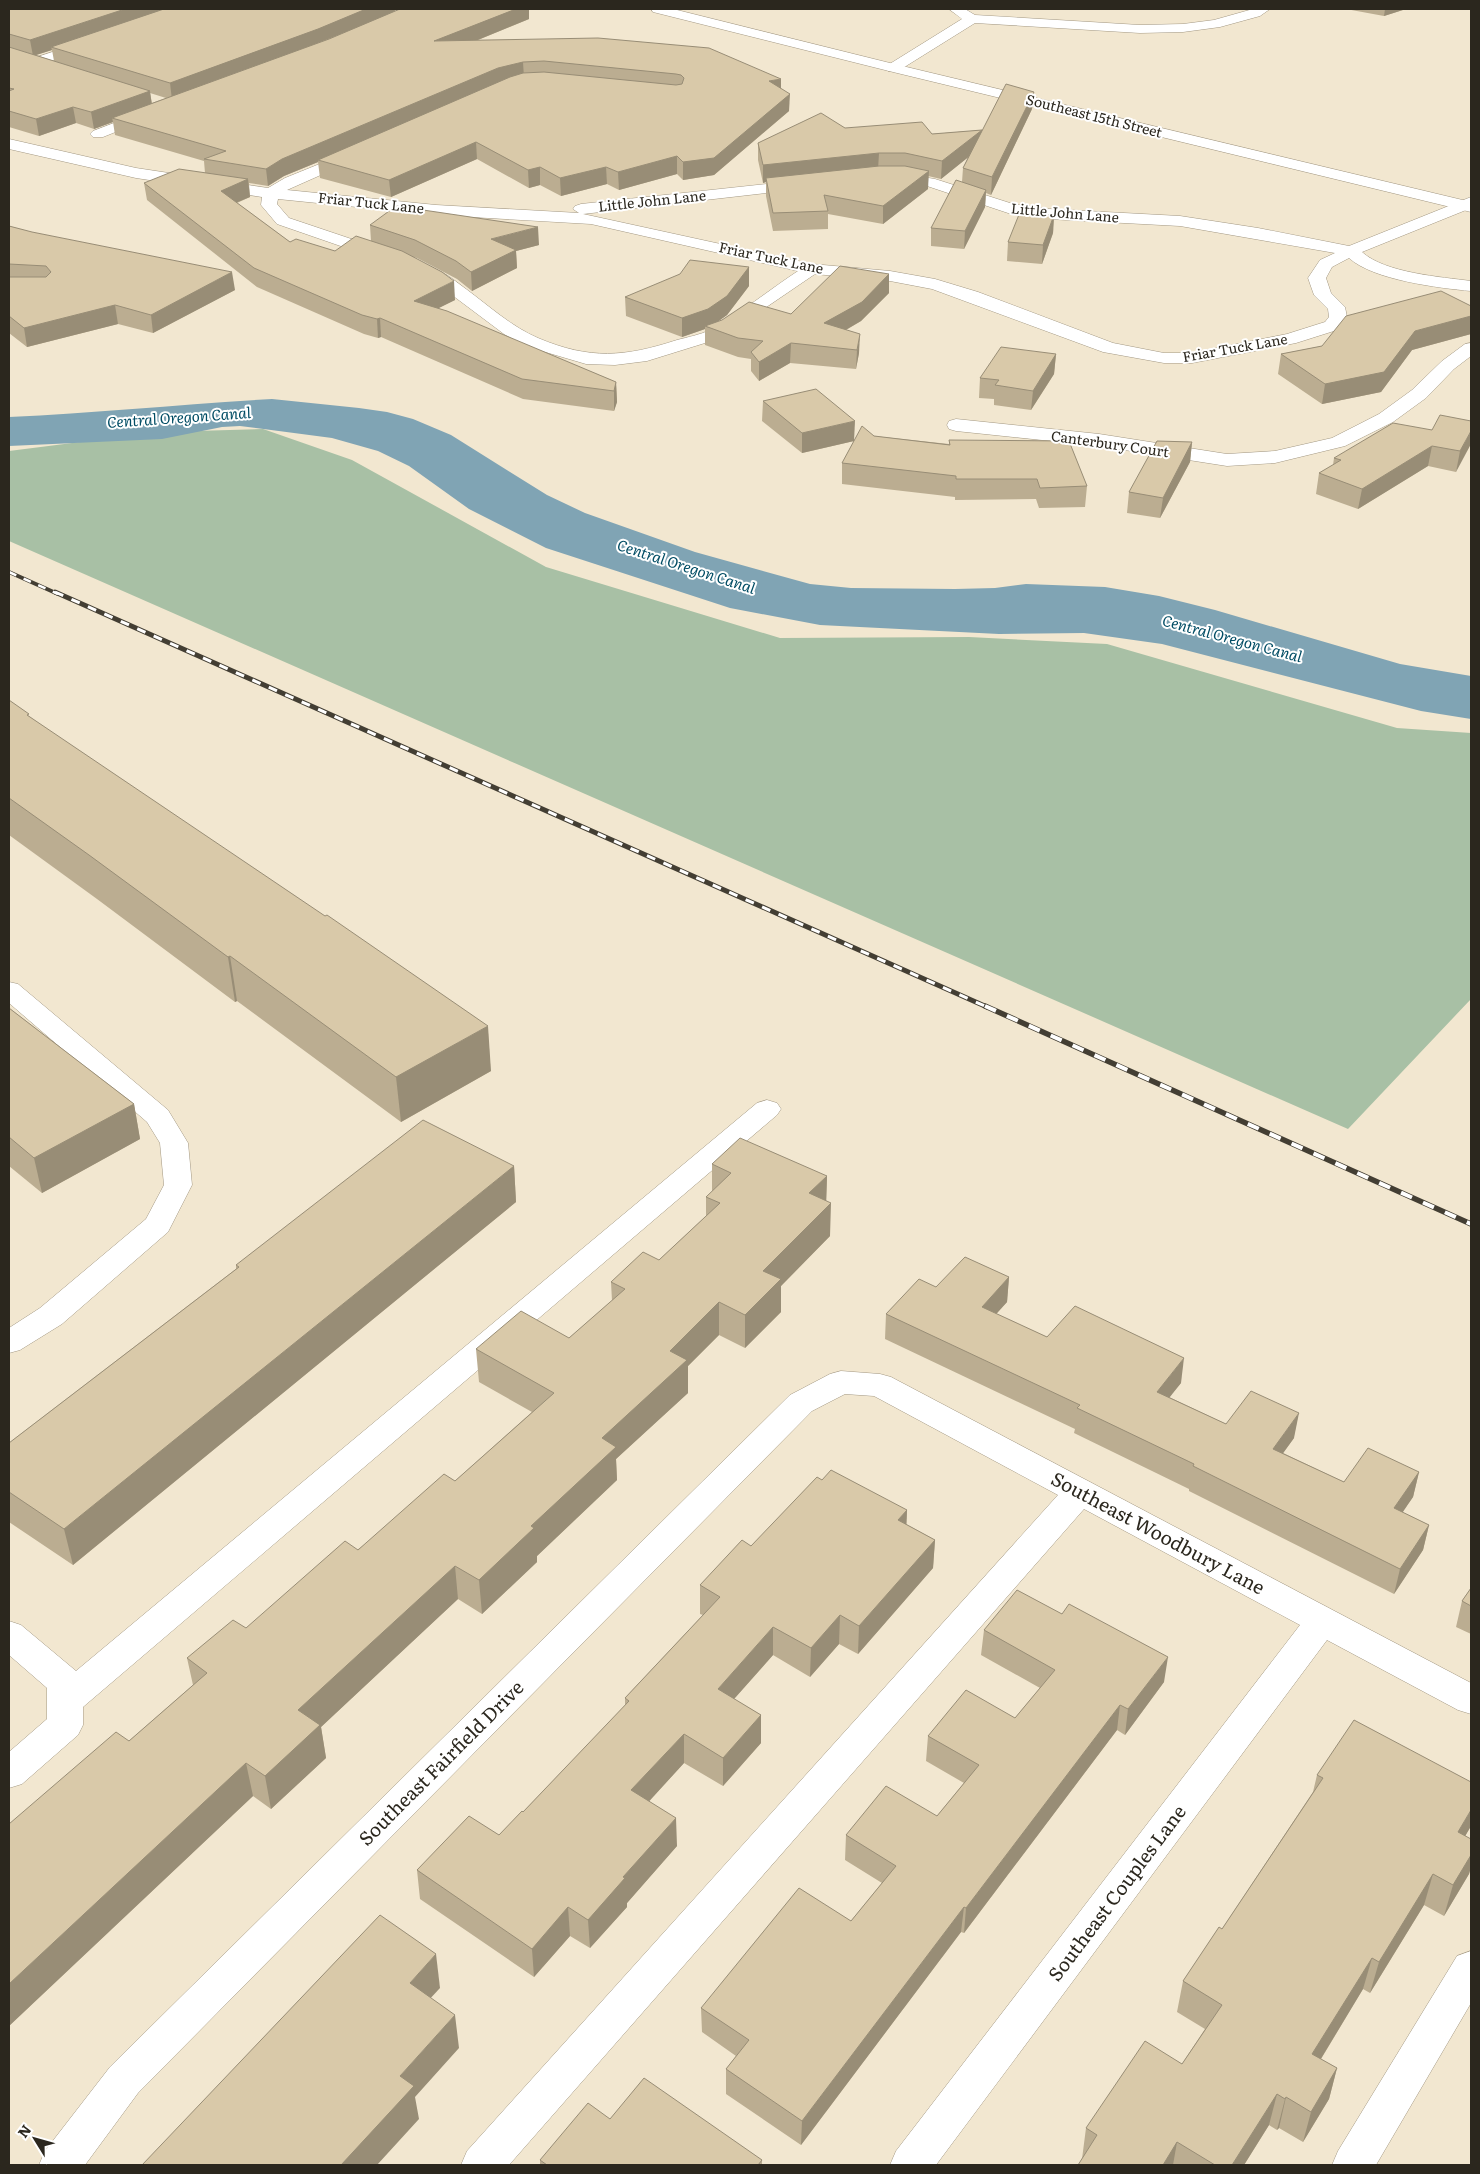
<svg xmlns="http://www.w3.org/2000/svg" width="1480" height="2174" font-family="Literata,serif">
  <style>
    .green { fill: #a8c0a5 }
    .water { fill: #80a4b4 }
    .lines { fill: none; stroke-linecap: round; stroke-linejoin: round }
    .minor-casing { stroke: #a39883; stroke-width: 1 }
    .major-casing { stroke: #a39883; stroke-width: 1 }
    .minor { fill: #fff; fill-rule: evenodd }
    .major { fill: #fff; fill-rule: evenodd }
    .rail-far2-casing { stroke: #433e33; stroke-width: 4 }
    .rail-far1-casing { stroke: #433e33; stroke-width: 5 }
    .rail-casing { stroke: #433e33; stroke-width: 5.5 }
    .rail-far2 { stroke: #fff; stroke-width: 2.5; stroke-dasharray: 8; stroke-linecap: butt }
    .rail-far1 { stroke: #fff; stroke-width: 3; stroke-dasharray: 9; stroke-linecap: butt }
    .rail { stroke: #fff; stroke-width: 4; stroke-dasharray: 12; stroke-linecap: butt }
    .wall { fill: #bbad91; fill-rule: evenodd }
    .shaded-wall { fill: #988d76 }
    .building { fill: #d9c9a9; stroke: #988d76 }
    .labels { text-anchor: middle; stroke-width: 4; stroke-linejoin: round; paint-order: stroke }
    .far-street-label { font-size: 14px; fill: #2b271e; stroke: #fff }
    .far-water-label { font-size: 15px; font-style: italic; fill: #004c64; stroke: #fff }
    .near-street-label { font-size: 19px; fill: #2b271e; stroke: #fff }
  </style>
  <rect width="100%" height="100%" fill="#f2e7d0"/>
  <!-- green -->
  <path class="green" d="M 263,429 L 352,460 L 546,567 L 780,638 L 969,637 L 1107,644 L 1397,728 L 1471,733 L 1471,999 L 1348,1129 L 9,541 L 9,451 L 159,432 Z"/>
  <!-- water -->
  <path class="water" d="M 272,399 L 359,408 L 387,412 L 413,419 L 451,435 L 547,495 L 585,513 L 695,552 L 810,584 L 851,588 L 955,589 L 995,588 L 1026,584 L 1105,587 L 1159,596 L 1215,610 L 1400,664 L 1471,676 L 1471,719 L 1421,711 L 1162,644 L 1084,633 L 999,634 L 820,625 L 730,608 L 546,548 L 469,509 L 409,466 L 378,451 L 332,438 L 240,426 L 222,427 L 162,439 L 9,446 L 9,417 C 97,413 184,404 272,399 Z"/>
  <g class="lines">
    <!-- minor casing -->
    <g class="minor-casing">
      <g id="minor">
        <path d="M 949,9 L 965,9 L 975,15 L 1140,25 L 1183,24 L 1214,20 L 1253,9 L 1270,9 L 1260,16 L 1220,27 L 1183,32 L 1140,33 L 975,23 L 898,71 L 888,71 L 886,68 L 888,65 L 962,19 Z"/>
        <path d="M 89,40 L 94,41 L 96,44 L 94,47 L 33,67 L 26,63 L 28,60 Z"/>
        <path d="M 148,110 L 153,111 L 155,114 L 153,117 L 103,137 L 93,137 L 90,134 L 93,131 Z"/>
        <path d="M 9,139 L 136,168 L 268,188 L 285,178 L 354,150 L 359,152 L 362,155 L 359,158 L 287,190 L 436,205 L 579,213 L 573,209 L 575,206 L 581,204 L 804,180 L 810,182 L 812,185 L 810,188 L 583,214 L 812,264 L 890,271 L 935,279 L 978,292 L 1113,343 L 1164,353 L 1192,353 L 1287,334 L 1325,322 L 1329,317 L 1328,309 L 1314,295 L 1308,278 L 1320,260 L 1335,253 L 1180,226 L 1049,219 L 1011,214 L 927,186 L 891,182 L 885,180 L 883,177 L 885,174 L 891,172 L 935,179 L 1013,204 L 1049,209 L 1180,216 L 1258,228 L 1349,246 L 1471,197 L 1471,208 L 1362,252 C 1385,273 1441,277 1471,281 L 1471,291 C 1439,288 1373,280 1349,258 L 1332,267 L 1326,278 L 1331,293 L 1345,307 L 1347,317 L 1337,330 L 1296,343 L 1192,363 L 1164,363 L 1103,352 L 932,289 L 890,281 L 815,274 L 721,338 L 647,361 L 615,365 L 586,364 L 525,346 L 504,334 L 444,289 L 416,274 L 414,270 L 416,266 C 432,262 454,280 466,289 C 489,306 512,327 538,338 C 590,360 625,357 677,340 C 688,337 700,335 710,330 C 740,314 769,290 798,271 L 591,224 L 436,215 L 278,199 L 277,204 L 289,218 L 387,251 L 389,255 L 387,259 L 381,260 L 277,224 L 261,205 L 262,197 L 136,178 L 9,149 Z"/>
        <path d="M 1471,343 L 1471,356 L 1454,369 L 1426,398 L 1393,422 L 1345,446 L 1275,463 L 1227,466 L 1099,446 L 956,431 L 949,429 L 947,425 L 949,421 L 956,419 L 1099,434 L 1227,454 L 1275,451 L 1332,438 L 1379,414 L 1412,390 L 1442,361 L 1465,344 Z"/>
        <path d="M 9,982 L 18,984 L 168,1110 L 188,1143 L 192,1185 L 168,1232 L 62,1324 L 20,1350 L 9,1353 L 9,1328 L 40,1308 L 146,1219 L 164,1185 L 160,1143 L 147,1122 L 9,1003 Z"/>
        <path d="M 767,1100 L 777,1103 L 781,1109 L 777,1115 L 83,1707 L 83,1725 L 78,1735 L 22,1784 L 9,1788 L 9,1752 L 47,1719 L 47,1688 L 9,1655 L 9,1621 L 21,1625 L 76,1671 L 757,1103 Z"/>
        <path d="M 841,1371 L 880,1374 L 891,1377 L 1471,1683 L 1471,1714 L 1458,1710 L 1327,1640 L 936,2165 L 890,2165 L 896,2151 L 1300,1625 L 1084,1509 L 509,2165 L 461,2165 L 467,2151 L 1058,1495 L 874,1396 L 845,1394 L 812,1411 L 138,2093 L 85,2165 L 39,2165 L 45,2151 L 110,2067 L 790,1395 L 830,1374 Z"/>
        <path d="M 1471,1951 L 1471,2003 L 1376,2165 L 1332,2165 L 1338,2151 L 1457,1956 Z"/>
      </g>
    </g>
    <!-- major casing -->
    <g class="major-casing">
      <path id="major" d="M 651,9 L 673,9 L 894,64 L 1471,202 L 1471,212 L 893,72 L 653,12 Z"/>
    </g>
    <!-- minor -->
    <use href="#minor" class="minor"/>
    <!-- major -->
    <use href="#major" class="major"/>
    <!-- rail-far2 casing -->
    <g class="rail-far2-casing">
      <path id="rail-far2" d="M 9,572 L 58,594"/>
    </g>
    <!-- rail-far1 casing -->
    <g class="rail-far1-casing">
      <path id="rail-far1" d="M 55,592 L 987,1007"/>
    </g>
    <!-- rail casing -->
    <g class="rail-casing">
      <path id="rail" d="M 985,1006 L 1471,1224"/>
    </g>
    <!-- rail-far2 -->
    <use href="#rail-far2" class="rail-far2"/>
    <!-- rail-far1 -->
    <use href="#rail-far1" class="rail-far1"/>
    <!-- rail -->
    <use href="#rail" class="rail"/>
  </g>
  <!-- wall -->
  <g class="wall">
    <path d="M 9,9 L 397,9 L 394,11 L 529,19 L 478,40 L 781,89 L 789,111 L 714,175 L 683,180 L 677,174 L 619,190 L 607,184 L 561,196 L 540,185 L 529,188 L 477,159 L 391,197 L 320,178 L 318,162 L 284,176 L 268,186 L 249,183 L 250,197 L 237,203 L 290,242 L 335,251 L 371,241 L 370,225 L 539,245 L 516,251 L 517,268 L 472,291 L 457,279 L 417,258 L 413,257 L 455,300 L 438,308 L 616,382 L 617,402 L 614,411 L 523,399 L 381,337 L 378,338 L 364,334 L 257,287 L 147,200 L 144,183 L 205,173 L 204,161 L 115,135 L 113,122 L 94,129 L 76,123 L 39,136 L 9,127 ZM 52,50 L 54,61 L 36,55 ZM 150,93 L 166,98 L 152,103 Z"/>
    <path d="M 1346,9 L 1406,9 L 1384,16 Z"/>
    <path d="M 1034,92 L 1032,109 L 991,195 L 986,193 L 985,207 L 964,249 L 931,246 L 931,228 L 962,182 L 963,168 L 968,157 L 941,179 L 928,176 L 928,189 L 883,224 L 828,214 L 828,229 L 773,231 L 766,196 L 766,182 L 763,183 L 758,160 L 758,143 L 845,128 L 932,134 L 982,130 Z"/>
    <path d="M 1054,215 L 1053,233 L 1042,264 L 1007,261 L 1008,242 Z"/>
    <path d="M 9,226 L 235,290 L 153,333 L 118,324 L 27,347 L 9,333 Z"/>
    <path d="M 889,274 L 889,293 L 861,321 L 846,330 L 859,353 L 856,369 L 790,363 L 759,381 L 751,371 L 751,359 L 738,357 L 705,345 L 705,329 L 682,337 L 626,316 L 625,297 L 749,286 L 727,315 L 717,322 L 791,314 Z"/>
    <path d="M 1471,306 L 1471,334 L 1412,350 L 1381,392 L 1322,404 L 1278,374 L 1281,354 L 1322,346 Z"/>
    <path d="M 1056,354 L 1054,374 L 1031,410 L 994,405 L 994,399 L 979,398 L 980,378 Z"/>
    <path d="M 763,401 L 854,440 L 874,436 L 949,444 L 949,440 L 1087,486 L 1085,507 L 1039,508 L 1036,499 L 955,500 L 955,497 L 842,484 L 842,463 L 854,441 L 802,453 L 762,421 Z"/>
    <path d="M 1471,421 L 1456,472 L 1428,466 L 1358,509 L 1316,494 L 1319,473 L 1333,465 L 1334,458 L 1432,430 Z"/>
    <path d="M 1192,442 L 1190,462 L 1160,518 L 1127,513 L 1129,492 Z"/>
    <path d="M 9,700 L 29,716 L 491,1071 L 401,1122 L 237,1001 L 235,1002 L 97,899 L 9,835 Z"/>
    <path d="M 9,1008 L 134,1104 L 140,1139 L 42,1193 L 9,1166 Z"/>
    <path d="M 712,1164 L 827,1176 L 826,1201 L 830,1236 L 781,1286 L 781,1312 L 745,1348 L 719,1335 L 688,1366 L 688,1393 L 616,1459 L 617,1480 L 537,1556 L 537,1562 L 482,1614 L 458,1599 L 321,1727 L 326,1758 L 271,1809 L 253,1796 L 9,2026 L 9,1824 L 129,1741 L 193,1685 L 187,1658 L 246,1628 L 455,1481 L 532,1412 L 479,1382 L 476,1349 L 569,1338 L 612,1301 L 611,1282 L 659,1260 L 706,1216 L 706,1197 L 712,1192 Z"/>
    <path d="M 514,1166 L 516,1202 L 73,1565 L 9,1522 L 9,1443 L 236,1269 L 236,1265 Z"/>
    <path d="M 1009,1277 L 1007,1302 L 996,1314 L 1047,1337 L 1181,1383 L 1169,1397 L 1226,1424 L 1294,1438 L 1283,1453 L 1344,1482 L 1419,1472 L 1413,1497 L 1402,1512 L 1429,1525 L 1423,1550 L 1394,1594 L 1189,1491 L 1189,1489 L 1074,1433 L 1075,1429 L 885,1339 L 886,1314 L 936,1287 Z"/>
    <path d="M 822,1480 L 907,1510 L 906,1524 L 935,1540 L 933,1568 L 858,1654 L 839,1644 L 810,1677 L 773,1655 L 734,1699 L 761,1715 L 761,1743 L 723,1786 L 684,1763 L 649,1801 L 677,1846 L 627,1903 L 627,1907 L 590,1948 L 570,1936 L 534,1977 L 420,1899 L 417,1870 L 499,1835 L 523,1812 L 625,1706 L 625,1698 L 703,1615 L 700,1614 L 700,1585 L 751,1546 Z"/>
    <path d="M 1471,1588 L 1471,1634 L 1456,1627 L 1462,1601 Z"/>
    <path d="M 984,1630 L 1164,1682 L 1125,1735 L 1117,1730 L 964,1933 L 961,1932 L 801,2145 L 726,2094 L 726,2069 L 736,2056 L 702,2032 L 701,2008 L 851,1921 L 882,1883 L 845,1860 L 846,1835 L 937,1816 L 964,1783 L 926,1761 L 928,1736 L 1015,1718 L 1040,1688 L 981,1655 Z"/>
    <path d="M 1317,1775 L 1471,1826 L 1465,1836 L 1471,1839 L 1471,1867 L 1469,1874 L 1444,1916 L 1424,1905 L 1370,1993 L 1363,1989 L 1321,2059 L 1337,2068 L 1329,2099 L 1303,2142 L 1279,2128 L 1277,2130 L 1269,2125 L 1244,2165 L 1078,2165 L 1082,2159 L 1086,2128 L 1182,2064 L 1205,2029 L 1177,2012 L 1183,1981 L 1222,1929 L 1313,1792 Z"/>
    <path d="M 610,2119 L 762,2160 L 762,2165 L 540,2165 L 540,2160 Z"/>
  </g>
  <!-- shaded-wall -->
  <g class="shaded-wall">
    <path d="M 125,9 L 174,9 L 51,47 L 52,50 L 33,56 L 30,40 Z"/>
    <path d="M 366,9 L 397,9 L 389,15 L 172,100 L 170,83 Z"/>
    <path d="M 510,9 L 529,9 L 529,19 L 436,57 L 434,41 Z"/>
    <path d="M 1385,9 L 1406,9 L 1384,16 Z"/>
    <path d="M 523,62 L 524,78 L 318,160 L 318,162 L 284,176 L 268,186 L 266,169 L 282,159 L 498,68 Z"/>
    <path d="M 781,79 L 781,95 L 769,81 Z"/>
    <path d="M 150,91 L 152,107 L 112,118 L 113,122 L 94,129 L 91,112 Z"/>
    <path d="M 1034,92 L 1032,109 L 991,195 L 992,177 Z"/>
    <path d="M 790,94 L 789,111 L 714,175 L 683,180 L 683,162 Z"/>
    <path d="M 73,107 L 76,123 L 39,136 L 36,119 Z"/>
    <path d="M 982,130 L 981,147 L 941,179 L 942,161 Z"/>
    <path d="M 476,142 L 477,159 L 391,197 L 389,180 Z"/>
    <path d="M 879,153 L 878,170 L 766,178 L 766,182 L 763,183 L 763,165 Z"/>
    <path d="M 677,156 L 677,174 L 619,190 L 618,172 Z"/>
    <path d="M 540,167 L 540,185 L 529,188 L 528,170 Z"/>
    <path d="M 606,167 L 607,184 L 561,196 L 560,178 Z"/>
    <path d="M 929,171 L 928,189 L 883,224 L 883,206 Z"/>
    <path d="M 248,179 L 250,197 L 223,208 L 221,191 Z"/>
    <path d="M 986,190 L 985,207 L 964,249 L 965,231 Z"/>
    <path d="M 1054,215 L 1053,233 L 1042,264 L 1043,245 Z"/>
    <path d="M 538,227 L 539,245 L 516,251 L 517,268 L 472,291 L 471,272 L 491,239 Z"/>
    <path d="M 749,267 L 749,286 L 727,315 L 709,328 L 705,326 L 705,329 L 682,337 L 682,318 Z"/>
    <path d="M 232,272 L 235,290 L 153,333 L 151,315 Z"/>
    <path d="M 889,274 L 889,293 L 861,321 L 823,343 L 824,323 Z"/>
    <path d="M 454,281 L 455,300 L 415,320 L 414,301 Z"/>
    <path d="M 115,305 L 118,324 L 27,347 L 24,328 Z"/>
    <path d="M 1471,316 L 1471,334 L 1412,350 L 1381,392 L 1322,404 L 1325,384 L 1415,331 Z"/>
    <path d="M 380,318 L 381,337 L 378,338 L 377,319 Z"/>
    <path d="M 860,334 L 859,353 L 856,369 L 857,350 Z"/>
    <path d="M 791,343 L 790,363 L 759,381 L 759,362 Z"/>
    <path d="M 1056,354 L 1054,374 L 1031,410 L 1033,391 Z"/>
    <path d="M 616,382 L 617,402 L 614,411 L 614,391 Z"/>
    <path d="M 855,421 L 854,441 L 802,453 L 802,433 Z"/>
    <path d="M 1471,431 L 1471,444 L 1456,472 L 1460,451 Z"/>
    <path d="M 1192,442 L 1190,462 L 1160,518 L 1163,498 Z"/>
    <path d="M 1432,446 L 1428,466 L 1358,509 L 1362,489 Z"/>
    <path d="M 230,956 L 237,1001 L 235,1002 L 228,957 Z"/>
    <path d="M 488,1026 L 491,1071 L 401,1122 L 396,1077 Z"/>
    <path d="M 134,1104 L 140,1139 L 42,1193 L 34,1158 Z"/>
    <path d="M 514,1166 L 516,1202 L 73,1565 L 64,1529 Z"/>
    <path d="M 827,1176 L 826,1209 L 809,1193 Z"/>
    <path d="M 831,1203 L 830,1236 L 781,1286 L 781,1312 L 745,1348 L 745,1315 L 763,1271 Z"/>
    <path d="M 1009,1277 L 1007,1302 L 980,1332 L 982,1307 Z"/>
    <path d="M 719,1302 L 719,1335 L 688,1366 L 688,1393 L 616,1459 L 617,1480 L 537,1556 L 537,1562 L 482,1614 L 479,1580 L 531,1526 L 602,1438 L 670,1351 Z"/>
    <path d="M 1184,1358 L 1181,1383 L 1154,1417 L 1157,1392 Z"/>
    <path d="M 1299,1413 L 1294,1438 L 1268,1474 L 1273,1449 Z"/>
    <path d="M 1419,1472 L 1413,1497 L 1388,1534 L 1394,1508 Z"/>
    <path d="M 907,1510 L 906,1539 L 898,1520 Z"/>
    <path d="M 1429,1525 L 1423,1550 L 1394,1594 L 1400,1569 Z"/>
    <path d="M 935,1540 L 933,1568 L 858,1654 L 859,1626 Z"/>
    <path d="M 455,1566 L 458,1599 L 321,1727 L 326,1758 L 271,1809 L 265,1776 L 298,1710 Z"/>
    <path d="M 840,1615 L 839,1644 L 810,1677 L 811,1648 Z"/>
    <path d="M 773,1627 L 773,1655 L 718,1717 L 718,1689 Z"/>
    <path d="M 1168,1657 L 1164,1682 L 1125,1735 L 1128,1709 Z"/>
    <path d="M 1120,1705 L 1117,1730 L 964,1933 L 966,1908 Z"/>
    <path d="M 761,1715 L 761,1743 L 723,1786 L 723,1758 Z"/>
    <path d="M 684,1734 L 684,1763 L 633,1819 L 631,1790 Z"/>
    <path d="M 246,1763 L 253,1796 L 9,2026 L 9,1984 Z"/>
    <path d="M 1471,1810 L 1471,1826 L 1449,1864 L 1458,1832 Z"/>
    <path d="M 676,1818 L 677,1846 L 627,1903 L 627,1907 L 590,1948 L 588,1920 L 623,1877 Z"/>
    <path d="M 1471,1855 L 1471,1867 L 1469,1874 L 1444,1916 L 1453,1885 Z"/>
    <path d="M 1433,1874 L 1424,1905 L 1370,1993 L 1379,1962 Z"/>
    <path d="M 568,1907 L 570,1936 L 534,1977 L 532,1949 Z"/>
    <path d="M 964,1907 L 961,1932 L 801,2145 L 802,2121 Z"/>
    <path d="M 436,1954 L 440,1988 L 414,2016 L 410,1983 Z"/>
    <path d="M 1372,1958 L 1363,1989 L 1305,2085 L 1312,2054 Z"/>
    <path d="M 455,2015 L 459,2048 L 415,2097 L 419,2119 L 377,2165 L 341,2165 L 400,2076 Z"/>
    <path d="M 1337,2068 L 1329,2099 L 1303,2142 L 1311,2112 Z"/>
    <path d="M 1277,2094 L 1269,2125 L 1244,2165 L 1232,2165 Z"/>
    <path d="M 1286,2097 L 1279,2128 L 1277,2130 L 1285,2099 Z"/>
    <path d="M 1177,2142 L 1173,2165 L 1163,2165 Z"/>
  </g>
  <!-- building -->
  <g class="building">
    <path d="M 9,9 L 125,9 L 30,40 L 9,34 Z"/>
    <path d="M 164,9 L 366,9 L 318,29 L 170,83 L 51,47 Z"/>
    <path d="M 400,9 L 516,9 L 434,41 L 598,38 L 709,48 L 781,79 L 769,81 L 790,94 L 714,158 L 683,162 L 677,156 L 618,172 L 606,167 L 560,178 L 540,167 L 528,170 L 476,142 L 389,180 L 318,160 L 510,77 L 523,73 L 544,72 L 676,85 L 682,84 L 684,78 L 681,75 L 676,74 L 544,61 L 523,62 L 498,68 L 282,159 L 266,169 L 204,159 L 226,151 L 112,118 L 329,39 Z"/>
    <path d="M 9,47 L 150,91 L 91,112 L 73,107 L 36,119 L 9,111 L 9,91 L 14,89 L 9,88 Z"/>
    <path d="M 1006,84 L 1034,92 L 992,177 L 963,168 Z"/>
    <path d="M 821,113 L 845,128 L 922,122 L 932,134 L 982,130 L 942,161 L 905,153 L 879,153 L 763,165 L 758,143 Z"/>
    <path d="M 879,166 L 905,166 L 929,171 L 883,206 L 824,195 L 828,211 L 773,213 L 766,178 Z"/>
    <path d="M 179,169 L 248,179 L 221,191 L 290,242 L 296,239 L 335,251 L 356,236 L 402,251 L 442,272 L 454,281 L 414,301 L 447,311 L 616,382 L 614,391 L 522,379 L 380,318 L 377,319 L 362,315 L 254,268 L 144,183 Z"/>
    <path d="M 956,180 L 986,190 L 965,231 L 931,228 Z"/>
    <path d="M 396,206 L 538,227 L 491,239 L 516,250 L 471,272 L 456,261 L 415,240 L 370,225 Z"/>
    <path d="M 1020,212 L 1054,215 L 1043,245 L 1008,242 Z"/>
    <path d="M 9,226 L 32,232 L 232,272 L 151,315 L 115,305 L 24,328 L 9,316 L 9,277 L 46,277 L 51,272 L 46,266 L 9,264 Z"/>
    <path d="M 690,260 L 749,267 L 727,296 L 708,309 L 682,318 L 625,297 L 680,274 Z"/>
    <path d="M 840,266 L 889,274 L 862,302 L 824,323 L 860,334 L 857,350 L 791,343 L 759,362 L 751,352 L 763,341 L 738,338 L 705,326 L 722,320 L 749,302 L 791,314 Z"/>
    <path d="M 1441,291 L 1471,306 L 1471,316 L 1415,331 L 1384,372 L 1325,384 L 1281,354 L 1322,346 L 1346,316 Z"/>
    <path d="M 1001,347 L 1056,354 L 1033,391 L 995,385 L 999,380 L 980,378 Z"/>
    <path d="M 816,389 L 855,421 L 802,433 L 763,401 Z"/>
    <path d="M 1440,415 L 1471,421 L 1471,431 L 1460,451 L 1432,446 L 1362,489 L 1319,473 L 1341,460 L 1334,458 L 1393,423 L 1432,430 Z"/>
    <path d="M 862,426 L 874,436 L 950,445 L 949,440 L 1069,441 L 1087,486 L 1040,488 L 1037,479 L 956,479 L 956,476 L 842,463 Z"/>
    <path d="M 1157,441 L 1192,442 L 1163,498 L 1129,492 Z"/>
    <path d="M 9,700 L 29,714 L 27,715 L 325,916 L 327,915 L 488,1026 L 396,1077 L 230,956 L 228,957 L 89,855 L 9,798 Z"/>
    <path d="M 9,1008 L 134,1104 L 34,1158 L 9,1137 Z"/>
    <path d="M 423,1120 L 514,1166 L 64,1529 L 9,1492 L 9,1443 L 239,1267 L 236,1265 Z"/>
    <path d="M 740,1138 L 827,1176 L 809,1193 L 831,1203 L 763,1271 L 781,1279 L 745,1315 L 719,1302 L 670,1351 L 687,1360 L 602,1438 L 616,1447 L 531,1526 L 534,1528 L 479,1580 L 455,1566 L 298,1710 L 320,1725 L 265,1776 L 246,1763 L 9,1984 L 9,1824 L 116,1732 L 129,1741 L 207,1673 L 187,1658 L 233,1620 L 246,1628 L 345,1541 L 358,1550 L 444,1474 L 455,1481 L 554,1393 L 476,1349 L 521,1311 L 569,1338 L 625,1289 L 611,1282 L 643,1252 L 659,1260 L 720,1203 L 706,1197 L 731,1173 L 712,1164 Z"/>
    <path d="M 965,1257 L 1009,1277 L 982,1307 L 1047,1337 L 1075,1306 L 1184,1358 L 1157,1392 L 1226,1424 L 1251,1391 L 1299,1413 L 1273,1449 L 1344,1482 L 1368,1448 L 1419,1472 L 1394,1508 L 1429,1525 L 1400,1569 L 1193,1466 L 1194,1464 L 1077,1408 L 1080,1405 L 886,1314 L 919,1279 L 936,1287 Z"/>
    <path d="M 831,1470 L 907,1510 L 898,1520 L 935,1540 L 859,1626 L 840,1615 L 811,1648 L 773,1627 L 718,1689 L 761,1715 L 723,1758 L 684,1734 L 631,1790 L 676,1818 L 623,1877 L 625,1878 L 588,1920 L 568,1907 L 532,1949 L 417,1870 L 469,1816 L 499,1835 L 522,1811 L 523,1812 L 629,1701 L 625,1698 L 720,1597 L 700,1585 L 742,1540 L 751,1546 L 817,1477 L 822,1480 Z"/>
    <path d="M 1471,1588 L 1471,1606 L 1462,1601 Z"/>
    <path d="M 1017,1590 L 1062,1614 L 1069,1604 L 1168,1657 L 1128,1709 L 1120,1705 L 966,1908 L 964,1907 L 802,2121 L 726,2069 L 749,2040 L 701,2008 L 799,1888 L 851,1921 L 896,1866 L 846,1835 L 886,1786 L 937,1816 L 979,1765 L 928,1736 L 966,1690 L 1015,1718 L 1055,1670 L 984,1630 Z"/>
    <path d="M 1354,1720 L 1471,1782 L 1471,1810 L 1458,1832 L 1471,1839 L 1471,1855 L 1453,1885 L 1433,1874 L 1379,1962 L 1372,1958 L 1312,2054 L 1337,2068 L 1311,2112 L 1286,2097 L 1285,2099 L 1277,2094 L 1232,2165 L 1215,2165 L 1177,2142 L 1163,2165 L 1078,2165 L 1097,2135 L 1086,2128 L 1145,2041 L 1182,2064 L 1222,2005 L 1183,1981 L 1219,1927 L 1222,1929 L 1323,1778 L 1317,1775 Z"/>
    <path d="M 380,1915 L 436,1954 L 410,1983 L 455,2015 L 400,2076 L 414,2086 L 341,2165 L 142,2165 Z"/>
    <path d="M 644,2078 L 762,2160 L 758,2165 L 547,2165 L 540,2160 L 588,2103 L 610,2119 Z"/>
  </g>
  <g class="labels">
    <!-- far-street labels -->
    <g class="far-street-label">
      <text transform="translate(1094 116) rotate(14)" y="5">Southeast 15th Street</text>
      <text transform="translate(652 201) rotate(-6)" y="5">Little John Lane</text>
      <text transform="translate(371 203) rotate(6)" y="5">Friar Tuck Lane</text>
      <text transform="translate(1065 213) rotate(5)" y="5">Little John Lane</text>
      <text transform="translate(771 258) rotate(12)" y="5">Friar Tuck Lane</text>
      <text transform="translate(1235 348) rotate(-10)" y="5">Friar Tuck Lane</text>
      <text transform="translate(1110 444) rotate(8)" y="5">Canterbury Court</text>
    </g>
    <!-- far-water labels -->
    <g class="far-water-label">
      <text transform="translate(179 418) rotate(-4)" y="5">Central Oregon Canal</text>
      <text transform="translate(686 567) rotate(18)" y="5">Central Oregon Canal</text>
      <text transform="translate(1232 639) rotate(15)" y="5">Central Oregon Canal</text>
    </g>
    <!-- near-street labels -->
    <g class="near-street-label">
      <text transform="translate(1158 1533) rotate(28)" y="7">Southeast Woodbury Lane</text>
      <text transform="translate(441 1763) rotate(-45)" y="7">Southeast Fairfield Drive</text>
      <text transform="translate(1117 1893) rotate(-53)" y="7">Southeast Couples Lane</text>
    </g>
  </g>
  <!-- border -->
  <rect width="1480" height="2174" fill="none" stroke="#2b271e" stroke-width="20"/>
  <!-- north arrow -->
  <g transform="translate(35 2139) rotate(307)" stroke="#ffffff" stroke-width="4" paint-order="stroke">
  <path d="M0-4L9 19L0 12L-9 19Z" fill="#2b271e"/>
  <text y="-8" font-size="14" font-weight="bold" text-anchor="middle" fill="#2b271e">N</text>
  </g>
</svg>
